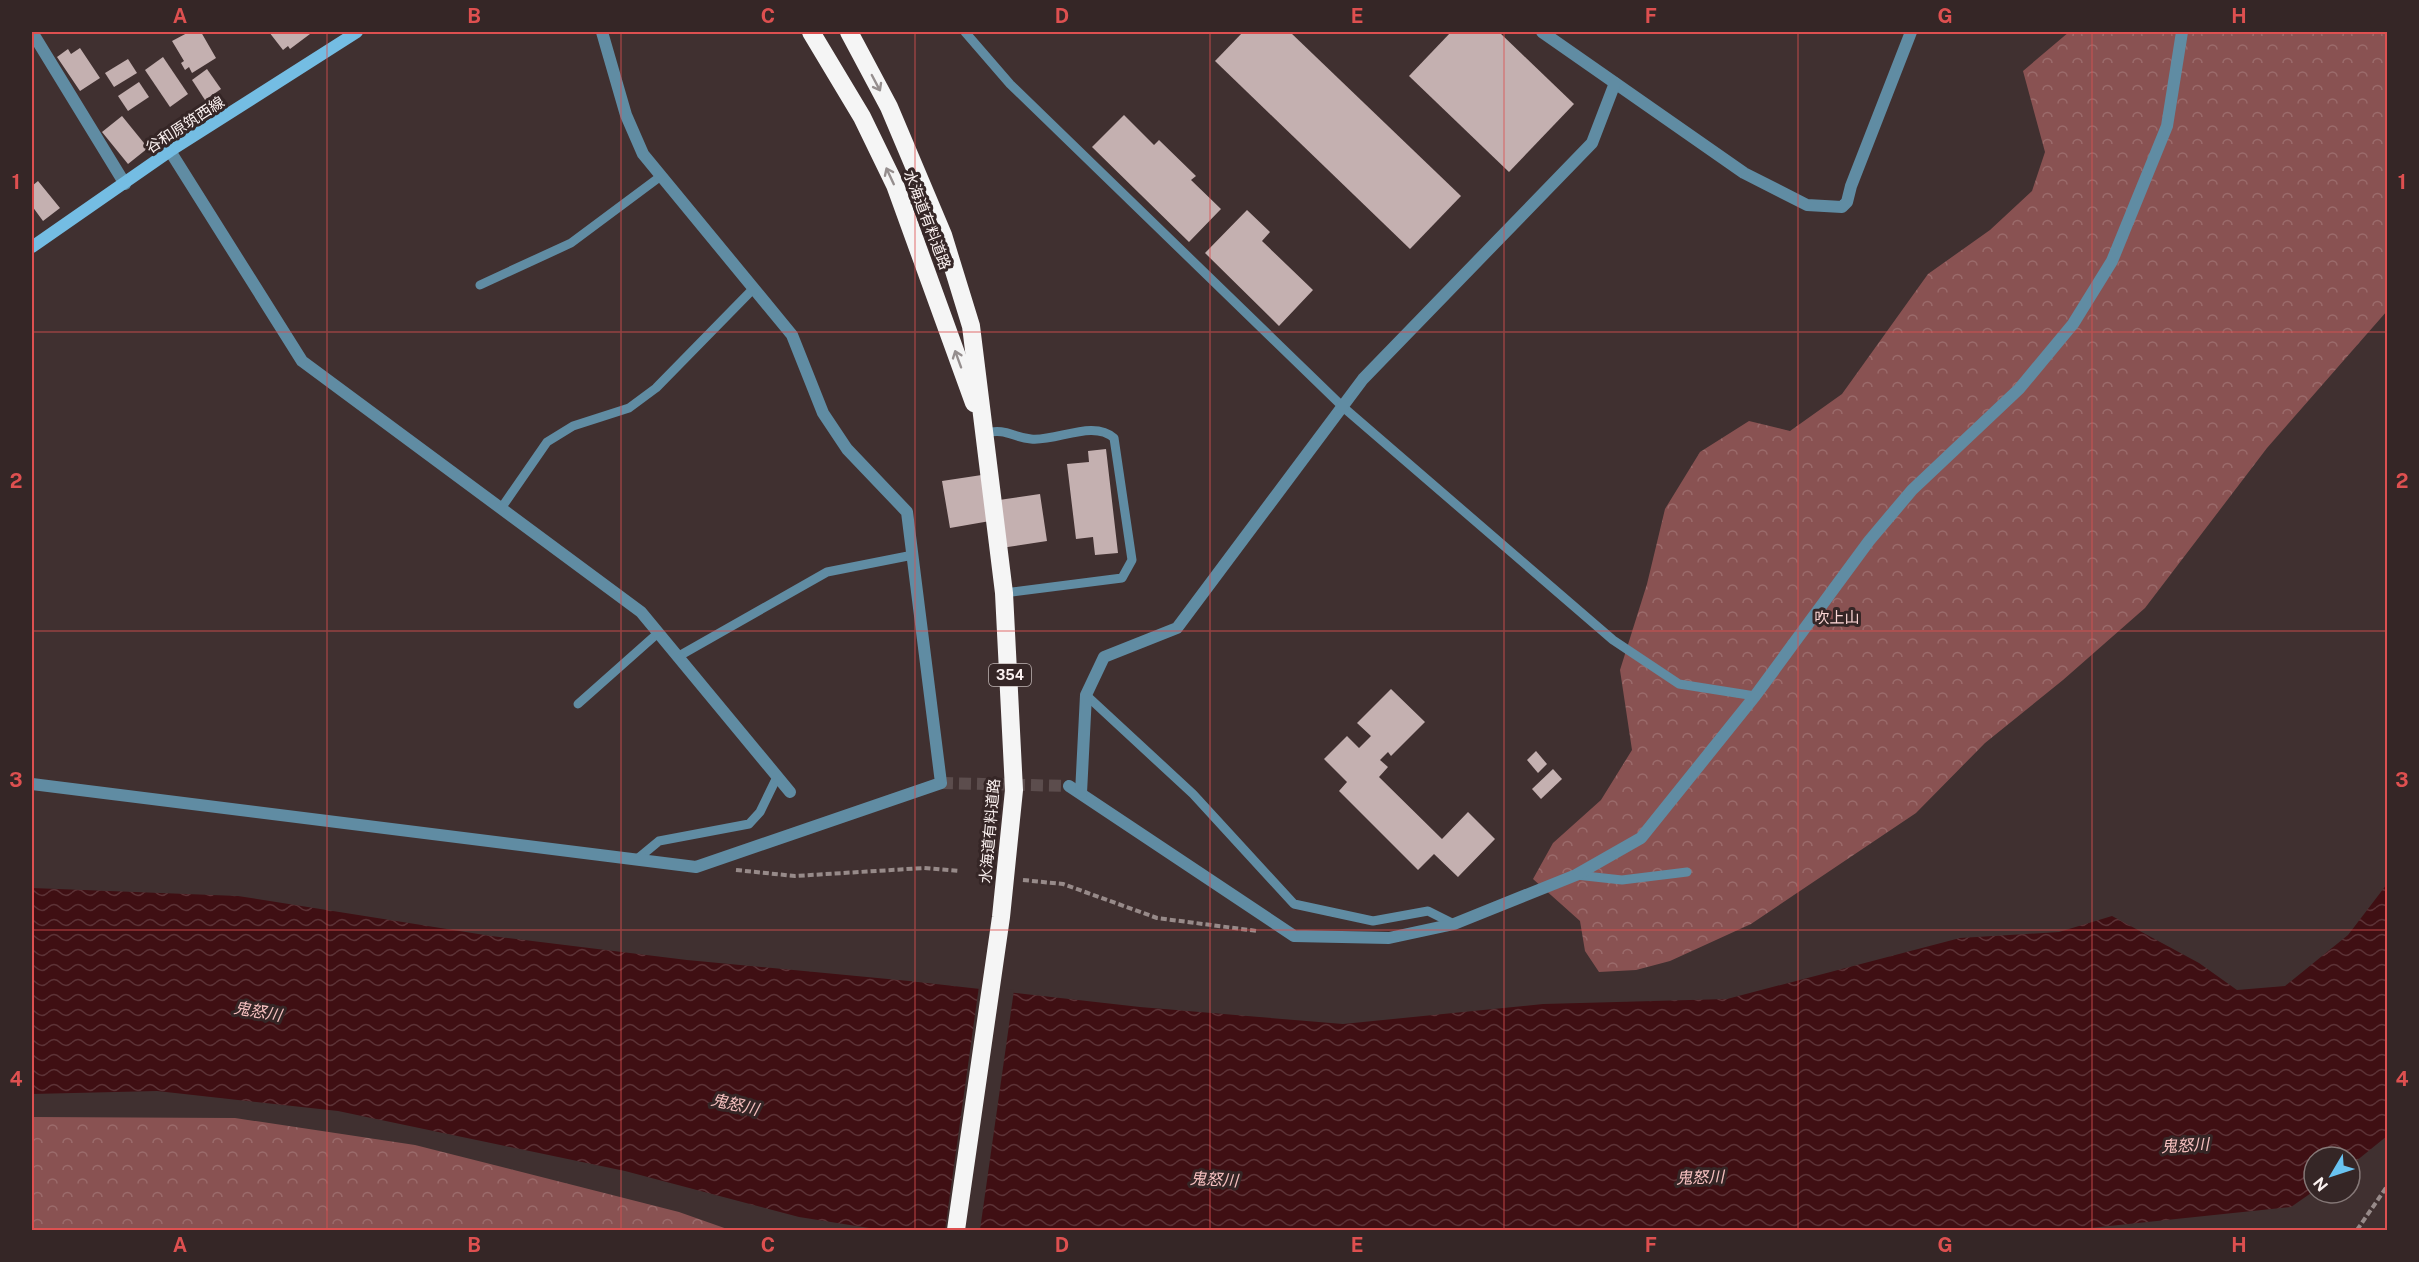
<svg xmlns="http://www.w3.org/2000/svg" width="2419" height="1262" font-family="'Public Sans','Noto Sans JP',sans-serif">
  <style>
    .forest { fill: url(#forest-crowns) }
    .water { fill: url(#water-waves) }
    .pier { fill: #403030 }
    .building { fill: #c4b0b0 }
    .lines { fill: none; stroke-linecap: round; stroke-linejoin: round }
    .street-tunnel { stroke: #5c4d4d; stroke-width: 12; stroke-dasharray: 12 6; stroke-linecap: butt }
    .path { stroke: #978a89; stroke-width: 4; stroke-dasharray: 6 3; stroke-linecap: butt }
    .lane { stroke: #608ca3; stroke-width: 9 }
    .street { stroke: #608ca3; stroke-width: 12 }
    .secondary { stroke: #74bde3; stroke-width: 12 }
    .highway { stroke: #f5f5f5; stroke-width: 18 }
    .oneway { stroke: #958e8e }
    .grid { fill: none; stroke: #de5050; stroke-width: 1.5; stroke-opacity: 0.55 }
    .labels { text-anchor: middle; stroke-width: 6; stroke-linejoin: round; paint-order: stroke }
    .shield { fill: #352626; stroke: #c0b5b4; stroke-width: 1.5 }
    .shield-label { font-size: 14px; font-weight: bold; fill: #fcf2f1 }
    .street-label { font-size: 15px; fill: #fcf2f1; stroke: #352626 }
    .park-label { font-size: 15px; fill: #fcd7d6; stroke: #352626 }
    .water-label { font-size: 16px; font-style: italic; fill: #f7c1c0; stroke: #352626 }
    .neatline { fill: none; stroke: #de5050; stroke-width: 2 }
    .grid-label { font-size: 20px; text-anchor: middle; font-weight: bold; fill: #de5050 }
  </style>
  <defs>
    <pattern id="forest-crowns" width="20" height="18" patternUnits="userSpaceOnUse" patternTransform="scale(1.5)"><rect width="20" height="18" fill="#895252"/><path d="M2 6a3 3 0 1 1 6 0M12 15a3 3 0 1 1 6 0" fill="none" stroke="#9b6b6b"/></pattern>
    <pattern id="water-waves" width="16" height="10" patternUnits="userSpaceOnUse" patternTransform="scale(1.5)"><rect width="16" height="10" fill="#3f0f13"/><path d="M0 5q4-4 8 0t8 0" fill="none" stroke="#5c3236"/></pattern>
  </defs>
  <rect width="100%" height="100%" fill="#403030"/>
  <!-- forest -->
  <g class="forest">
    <path d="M 2069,32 L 2387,32 L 2387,311 L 2267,448 L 2145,608 L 2063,680 L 1985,743 L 1916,813 L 1751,924 L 1670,961 L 1636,970 L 1599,972 L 1585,951 L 1580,921 L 1533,879 L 1553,843 L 1601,800 L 1632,750 L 1620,670 L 1647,584 L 1665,509 L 1700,452 L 1749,421 L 1790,431 L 1842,394 L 1928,274 L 1990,230 L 2032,191 L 2045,152 L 2023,71 Z"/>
    <path d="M 32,1117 L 235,1118 L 415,1145 L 679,1212 L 730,1230 L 32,1230 Z"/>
  </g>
  <!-- water -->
  <path class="water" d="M 2387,884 L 2387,1136 L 2350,1166 L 2350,1157 L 2314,1157 L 2314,1191 L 2291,1207 L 2071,1230 L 882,1230 L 799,1217 L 625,1171 L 338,1111 L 157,1091 L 32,1094 L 32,888 L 238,896 L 491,936 L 687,960 L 909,981 L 1140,1007 L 1343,1024 L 1543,1004 L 1727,999 L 1960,938 L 2059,932 L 2112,916 L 2199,963 L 2237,990 L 2285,986 L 2348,935 Z"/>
  <!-- pier -->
  <path class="pier" d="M 979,986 L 1014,990 L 980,1230 L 945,1230 Z"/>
  <!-- building -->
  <g class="building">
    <path d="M 189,32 L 201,32 L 216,58 L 192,73 L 189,67 L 185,70 L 181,63 L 184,61 L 172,41 Z"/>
    <path d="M 269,32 L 308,32 L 310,34 L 290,49 L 288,46 L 283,50 Z"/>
    <path d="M 1243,32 L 1290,32 L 1461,196 L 1410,249 L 1215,61 Z"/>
    <path d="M 1451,32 L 1499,32 L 1574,104 L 1509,172 L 1409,76 Z"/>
    <path d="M 80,48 L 100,78 L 80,91 L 57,57 L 68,49 L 71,54 Z"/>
    <path d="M 163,57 L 188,94 L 170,107 L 145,70 Z"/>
    <path d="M 128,59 L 137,73 L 114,87 L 105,73 Z"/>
    <path d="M 207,69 L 221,89 L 205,100 L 192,80 Z"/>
    <path d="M 139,82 L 149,97 L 128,111 L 118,96 Z"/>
    <path d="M 1124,115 L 1154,145 L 1159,140 L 1196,176 L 1191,180 L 1221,209 L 1189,242 L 1092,147 Z"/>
    <path d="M 122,116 L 148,148 L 128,164 L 102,132 Z"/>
    <path d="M 38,181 L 60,208 L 43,221 L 32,206 L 32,191 L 34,190 L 32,186 Z"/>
    <path d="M 1247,210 L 1270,232 L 1262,241 L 1313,290 L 1279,326 L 1205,253 Z"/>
    <path d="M 1106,449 L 1118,553 L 1095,555 L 1093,537 L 1076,539 L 1067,464 L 1089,462 L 1088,451 Z"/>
    <path d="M 995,473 L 999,500 L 1040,494 L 1047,541 L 994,549 L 990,521 L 950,528 L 942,481 Z"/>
    <path d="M 1391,689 L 1425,722 L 1391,756 L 1388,752 L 1380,760 L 1388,767 L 1379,777 L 1442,839 L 1468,812 L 1495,839 L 1458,877 L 1434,854 L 1418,870 L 1339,791 L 1347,782 L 1324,759 L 1347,736 L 1359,748 L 1371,736 L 1357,723 Z"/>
    <path d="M 1536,751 L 1547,764 L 1538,773 L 1527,760 Z"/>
    <path d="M 1553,769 L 1562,779 L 1541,799 L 1532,789 Z"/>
  </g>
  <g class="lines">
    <!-- street-tunnel -->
    <path class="street-tunnel" d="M 941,783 L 1069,786"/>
    <!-- path -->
    <g class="path">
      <path d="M 736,870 L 795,876 L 924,868 L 960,871"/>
      <path d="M 1023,880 L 1063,884 L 1157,918 L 1257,931"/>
      <path d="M 2357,1230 L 2388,1185"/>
    </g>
    <!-- lane -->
    <g class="lane">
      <path d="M 965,32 L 1010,84 L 1343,407 L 1613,640 L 1679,684 L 1755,696"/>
      <path d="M 480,285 L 571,243 L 661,176"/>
      <path d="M 985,433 C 1007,428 1011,437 1031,439 C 1056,442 1093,419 1114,438 L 1132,560 L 1122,578 L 1004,593"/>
      <path d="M 502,507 L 547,442 L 573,426 L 629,408 L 656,388 L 754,288"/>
      <path d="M 679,656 L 827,572 L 913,555"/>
      <path d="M 1086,695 L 1193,794 L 1294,904 L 1373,921 L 1428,911 L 1454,924"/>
      <path d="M 578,704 L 658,633"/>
      <path d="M 636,860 L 659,841 L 749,824 L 760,812 L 777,777"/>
      <path d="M 1576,875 L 1622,880 L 1687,872"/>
    </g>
    <!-- street -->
    <g class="street">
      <path d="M 32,32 L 125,184"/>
      <path d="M 1542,32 L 1744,173 L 1807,205 L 1842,207 L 1847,202 L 1851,186 L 1911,32"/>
      <path d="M 170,151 L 302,361 L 641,612 L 790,792"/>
      <path d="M 32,784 L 696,867 L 941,783 L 907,512 L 847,449 L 823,413 L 792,335 L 643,154 L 626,115 L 602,32"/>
      <path d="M 1069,786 L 1294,936 L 1389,938 L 1454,924 L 1576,875 L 1641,838 L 1755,696 L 1869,541 L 1912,490 L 2019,389 L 2073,324 L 2112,261 L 2167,126 L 2182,32"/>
      <path d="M 1081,793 L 1086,695 L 1104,657 L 1177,628 L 1363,379 L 1592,143 L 1615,83"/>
    </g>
    <!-- secondary -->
    <path class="secondary" d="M 32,247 L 170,151 L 357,32"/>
    <!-- highway -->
    <g class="highway">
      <path d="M 811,32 L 862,117 L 895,185 L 974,403"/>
      <path d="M 849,32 L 889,107 L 943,235 L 971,326 L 1004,593 L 1014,790 L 1001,917 L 956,1230"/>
    </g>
  </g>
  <!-- one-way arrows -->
  <defs><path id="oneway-shaft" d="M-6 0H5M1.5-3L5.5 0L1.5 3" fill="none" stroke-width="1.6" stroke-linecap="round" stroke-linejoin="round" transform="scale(1.5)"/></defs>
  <g class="oneway">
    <use href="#oneway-shaft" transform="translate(876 83) rotate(62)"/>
    <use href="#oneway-shaft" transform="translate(890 176) rotate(-115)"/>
    <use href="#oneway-shaft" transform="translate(958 359) rotate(-110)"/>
  </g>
  <!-- grid -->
  <path class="grid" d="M 327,32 L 327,1230M 621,32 L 621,1230M 915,32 L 915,1230M 1210,32 L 1210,1230M 1504,32 L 1504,1230M 1798,32 L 1798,1230M 2092,32 L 2092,1230M 32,332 L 2388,332M 32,631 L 2388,631M 32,930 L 2388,930"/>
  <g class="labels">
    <!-- shield labels -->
    <rect class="shield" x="989" y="664" width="42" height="22" rx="4.5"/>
    <g class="shield-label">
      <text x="1010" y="680">354</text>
    </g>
    <!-- street labels -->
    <g class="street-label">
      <text transform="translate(185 125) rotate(-33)" y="5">谷和原筑西線</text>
      <text transform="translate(927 220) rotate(69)" y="5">水海道有料道路</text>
      <text transform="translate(990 831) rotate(-85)" y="5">水海道有料道路</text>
    </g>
    <!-- park labels -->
    <g class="park-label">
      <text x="1837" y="623">吹上山</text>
    </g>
    <!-- water labels -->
    <g class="water-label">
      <text transform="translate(258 1011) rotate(10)" y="6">鬼怒川</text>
      <text transform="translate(735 1104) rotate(13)" y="6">鬼怒川</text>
      <text transform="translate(2185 1145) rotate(-3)" y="6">鬼怒川</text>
      <text transform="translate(1700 1177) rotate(-2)" y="6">鬼怒川</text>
      <text transform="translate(1214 1179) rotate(3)" y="6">鬼怒川</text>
    </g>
  </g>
  <!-- border -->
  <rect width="2419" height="1262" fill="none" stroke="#352626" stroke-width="66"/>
  <!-- north arrow -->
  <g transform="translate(2332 1175) rotate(231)"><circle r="28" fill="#352626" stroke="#857877" stroke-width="1.5"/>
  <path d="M0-4.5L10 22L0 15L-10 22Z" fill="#69c3f1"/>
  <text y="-9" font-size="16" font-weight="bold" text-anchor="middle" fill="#fcf2f1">N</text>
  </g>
  <rect x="33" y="33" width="2353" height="1196" class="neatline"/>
  <g class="grid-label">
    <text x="180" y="23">A</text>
    <text x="474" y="23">B</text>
    <text x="768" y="23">C</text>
    <text x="1062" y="23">D</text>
    <text x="1357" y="23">E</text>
    <text x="1651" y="23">F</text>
    <text x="1945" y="23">G</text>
    <text x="2239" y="23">H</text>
    <text x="16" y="189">1</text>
    <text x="2402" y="189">1</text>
    <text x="16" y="488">2</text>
    <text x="2402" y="488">2</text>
    <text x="16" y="787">3</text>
    <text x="2402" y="787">3</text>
    <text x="16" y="1086">4</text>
    <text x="2402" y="1086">4</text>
    <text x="180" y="1252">A</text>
    <text x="474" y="1252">B</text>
    <text x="768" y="1252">C</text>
    <text x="1062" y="1252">D</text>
    <text x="1357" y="1252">E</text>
    <text x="1651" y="1252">F</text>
    <text x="1945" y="1252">G</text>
    <text x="2239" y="1252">H</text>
  </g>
</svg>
